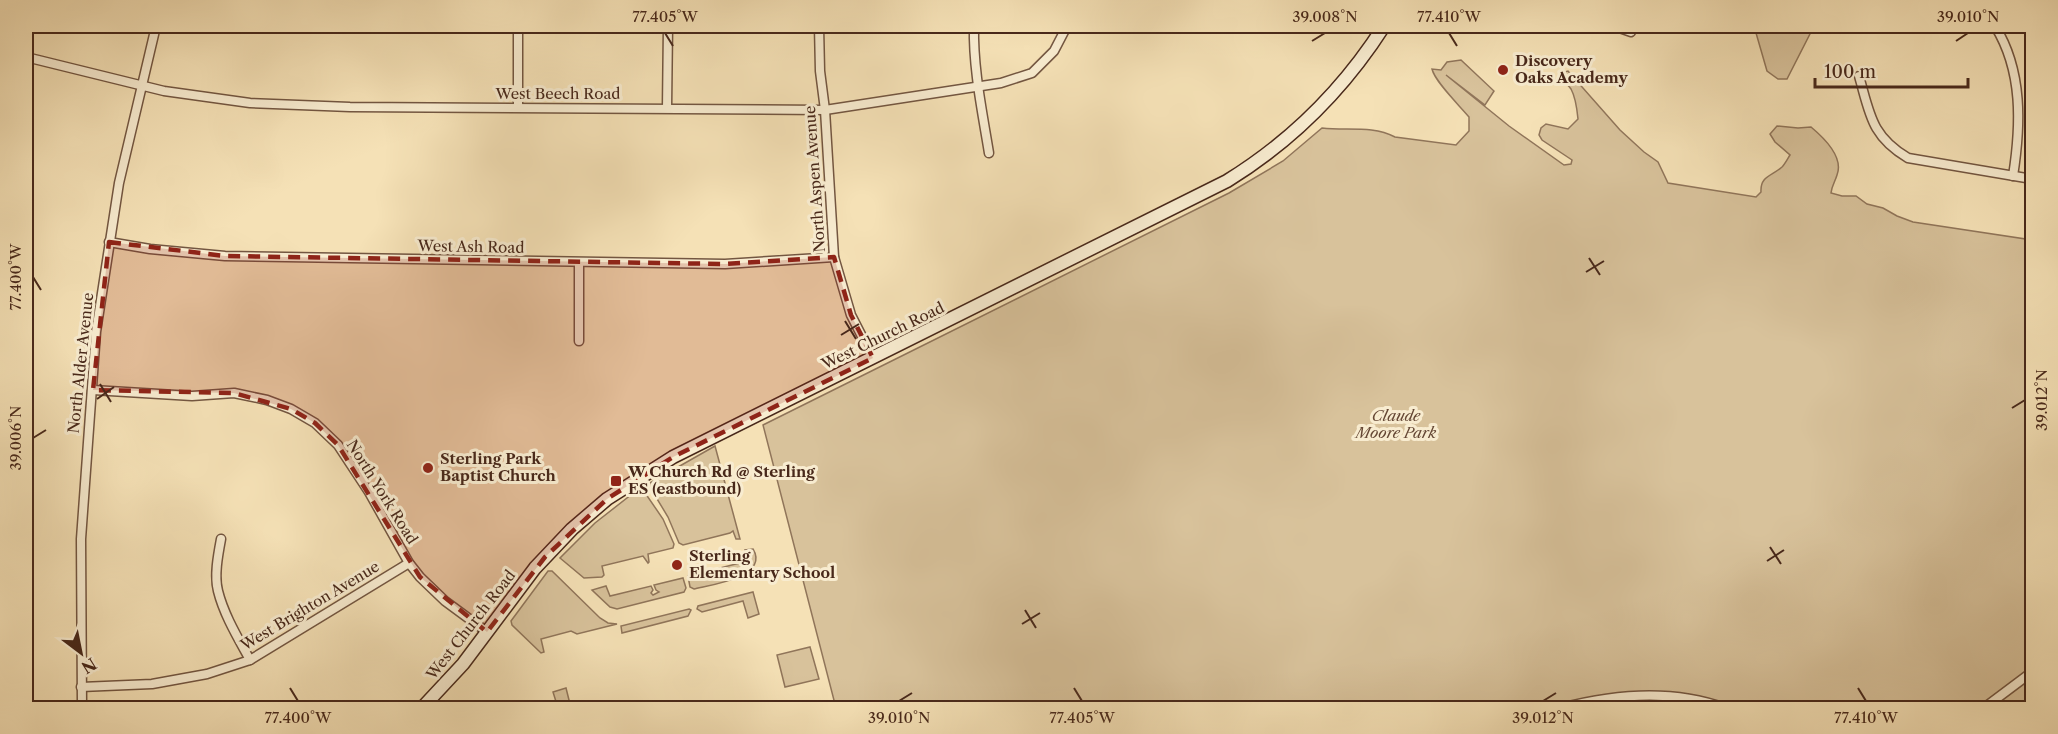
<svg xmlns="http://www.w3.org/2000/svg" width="2058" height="734" font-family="'Libre Caslon Text',serif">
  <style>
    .green { fill: #d8c29b; stroke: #90755a; stroke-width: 1.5 }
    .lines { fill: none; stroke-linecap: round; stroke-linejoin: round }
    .street-casing { stroke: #735641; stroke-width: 11 }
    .secondary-casing { stroke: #48281a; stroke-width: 15 }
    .street { stroke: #f8ecd0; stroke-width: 8 }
    .secondary { stroke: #f8ecd0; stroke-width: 12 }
    .marked { fill: #8f2418; fill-opacity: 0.2; stroke: #8f2418; stroke-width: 4.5; stroke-dasharray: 12 8; stroke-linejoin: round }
    .ticks { fill: none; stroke: #48281a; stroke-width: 2 }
    .poi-dot { fill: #8f2418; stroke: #f8ecd0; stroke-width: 2 }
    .labels { text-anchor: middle; stroke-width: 6; stroke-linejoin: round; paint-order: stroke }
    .poi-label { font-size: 15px; font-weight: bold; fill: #48281a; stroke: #f8ecd0; text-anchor: start }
    .street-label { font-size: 15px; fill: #48281a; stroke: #f8ecd0 }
    .park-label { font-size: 15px; font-style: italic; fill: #654734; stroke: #f8ecd0 }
    .neatline { fill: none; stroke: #48281a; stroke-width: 2 }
    .ticks-label { font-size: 15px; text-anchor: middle; fill: #48281a }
  </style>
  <rect width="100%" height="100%" fill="#f5e1b6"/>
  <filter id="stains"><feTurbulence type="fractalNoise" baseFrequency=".00333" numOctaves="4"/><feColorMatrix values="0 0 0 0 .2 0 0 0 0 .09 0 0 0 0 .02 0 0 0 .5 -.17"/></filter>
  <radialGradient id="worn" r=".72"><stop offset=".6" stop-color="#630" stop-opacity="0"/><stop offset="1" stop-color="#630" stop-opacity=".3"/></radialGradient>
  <!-- green -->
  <g class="green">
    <path d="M 1754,26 L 1814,26 L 1787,79 L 1778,79 L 1767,71 Z"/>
    <path d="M 1461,60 L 1494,91 L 1485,105 L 1446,75 L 1509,126 L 1564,165 L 1571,164 L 1572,160 L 1542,140 L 1539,135 L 1541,128 L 1546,124 L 1568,129 L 1578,119 C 1577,109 1576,98 1571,89 C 1567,83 1561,81 1561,73 L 1568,71 L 1620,130 L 1644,152 L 1658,162 L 1668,183 L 1756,197 L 1761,192 C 1760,176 1772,176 1782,167 C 1785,164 1788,158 1790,155 L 1775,142 L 1770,134 L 1777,126 L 1798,128 L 1811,127 C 1823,137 1844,157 1837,175 C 1835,182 1832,185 1831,193 L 1842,196 L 1856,196 L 1867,204 L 1883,208 L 1897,216 L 1913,222 L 2032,240 L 2032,708 L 836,708 L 763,425 L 1229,193 L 1283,161 L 1322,128 C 1347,131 1372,125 1395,137 L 1456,145 L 1469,131 L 1469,117 C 1460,106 1435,82 1432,69 L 1441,70 L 1447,62 Z"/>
    <path d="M 715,446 L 740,539 L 736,539 L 733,531 L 730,533 L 683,545 L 679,543 L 668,517 L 648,484 Z"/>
    <path d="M 641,487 L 663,519 L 674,544 L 673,548 L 648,554 L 649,562 L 648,563 L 643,556 L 602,566 L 604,575 L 602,577 L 584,578 L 560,558 L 595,523 Z"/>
    <path d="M 753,549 C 770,577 710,585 694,589 L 690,587 L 688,576 L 748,561 L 745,550 Z"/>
    <path d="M 548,571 L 552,571 L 600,618 L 608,623 L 617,624 L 577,634 L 571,631 L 541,639 L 544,652 L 541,653 L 512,625 L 511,621 Z"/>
    <path d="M 683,578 L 686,588 L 684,592 L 617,609 L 610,607 L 592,590 L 606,586 L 610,596 L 651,586 L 653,590 L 651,593 L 653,595 L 659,592 L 656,590 L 654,585 Z"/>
    <path d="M 753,592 L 759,614 L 748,618 L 743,601 L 702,612 L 697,609 L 698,606 Z"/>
    <path d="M 689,609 L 691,610 L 688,616 L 622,633 L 621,626 Z"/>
    <path d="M 810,647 L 819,679 L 785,687 L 777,655 Z"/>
    <path d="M 566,688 L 571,708 L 558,708 L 553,692 Z"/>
  </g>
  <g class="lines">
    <!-- street casing -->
    <g class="street-casing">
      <g id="street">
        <path d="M 819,26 L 820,71 L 825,110 L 834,257 L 851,315 L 873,358"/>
        <path d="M 974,26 C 973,68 982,110 989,153"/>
        <path d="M 1614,26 L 1631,32"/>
        <path d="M 1995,26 C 2023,71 2021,125 2013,176"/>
        <path d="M 26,57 L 164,91 L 250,103 L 350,107 L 825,110 L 1001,83 L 1032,73 L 1054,51 L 1067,26"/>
        <path d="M 1859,76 C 1870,114 1871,136 1908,158 L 2032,179"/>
        <path d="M 518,107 L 518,26"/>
        <path d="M 667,108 L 668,26"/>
        <path d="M 109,242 L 150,249 L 225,256 L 725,264 L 834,257"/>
        <path d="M 579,341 L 579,263"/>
        <path d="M 93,390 L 192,396 L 234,393 L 267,400 L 291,409 L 315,423 L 338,445 L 369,492 L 409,563 L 420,577 L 445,601 L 487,632"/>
        <path d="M 221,539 C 218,555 214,576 218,591 C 224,615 238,638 250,660"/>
        <path d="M 81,687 L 152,684 L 207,674 L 250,660 L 409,563"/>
        <path d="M 82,708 L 81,539 L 96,332 L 119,183 L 156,26"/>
        <path d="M 1561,708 C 1614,694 1673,689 1725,708"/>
        <path d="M 1984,708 L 2032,672"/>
      </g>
    </g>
    <!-- secondary casing -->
    <g class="secondary-casing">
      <path id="secondary" d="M 422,708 L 463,664 L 535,568 L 572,529 L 607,499 L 673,457 L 1227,181 C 1292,141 1343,90 1384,26"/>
    </g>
    <!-- street -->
    <use href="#street" class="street"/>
    <!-- secondary -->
    <use href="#secondary" class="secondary"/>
  </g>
  <!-- marked area -->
  <path class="marked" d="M 109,242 L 225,256 L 725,264 L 834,257 L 851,315 L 873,358 L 673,457 L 607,499 L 545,557 L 487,632 L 420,577 L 338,445 L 315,423 L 291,409 L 234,393 L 93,390 Z"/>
  <!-- ticks -->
  <path class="ticks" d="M 665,33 L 673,46M 1449,33 L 1457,46M 1312,41 L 1325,33M 1956,41 L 1968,33M 1589,258 L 1600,275M 1586,272 L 1604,261M 33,277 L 41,290M 845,321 L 856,339M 841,335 L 859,324M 100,384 L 111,402M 97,399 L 114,387M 2012,408 L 2025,400M 33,438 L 46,430M 1770,547 L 1781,564M 1767,561 L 1784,550M 1025,610 L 1036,628M 1022,624 L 1040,613M 290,688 L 298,701M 1074,688 L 1082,701M 1858,688 L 1866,701M 899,701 L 912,693M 1543,701 L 1556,693"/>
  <!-- markers -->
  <g class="poi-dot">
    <circle cx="1503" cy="70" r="6"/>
    <circle cx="428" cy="468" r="6"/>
    <rect x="610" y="475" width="12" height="12" rx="3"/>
    <circle cx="677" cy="565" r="6"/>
  </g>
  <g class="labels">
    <!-- poi labels -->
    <g class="poi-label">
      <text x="1515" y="66">Discovery<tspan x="1515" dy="17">Oaks Academy</tspan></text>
      <text x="440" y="464">Sterling Park<tspan x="440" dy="17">Baptist Church</tspan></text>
      <text x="628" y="477">W Church Rd @ Sterling<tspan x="628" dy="17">ES (eastbound)</tspan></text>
      <text x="689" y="561">Sterling<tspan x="689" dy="17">Elementary School</tspan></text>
    </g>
    <!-- street labels -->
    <g class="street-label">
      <text x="558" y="99">West Beech Road</text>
      <text transform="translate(815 179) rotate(-94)" y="5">North Aspen Avenue</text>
      <text transform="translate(471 247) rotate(1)" y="5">West Ash Road</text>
      <text transform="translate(883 336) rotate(-26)" y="5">West Church Road</text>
      <text transform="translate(81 363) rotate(-84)" y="5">North Alder Avenue</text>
      <text transform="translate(382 492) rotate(58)" y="5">North York Road</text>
      <text transform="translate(310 606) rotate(-31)" y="5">West Brighton Avenue</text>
      <text transform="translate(471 625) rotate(-52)" y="5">West Church Road</text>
    </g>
    <!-- park labels -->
    <g class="park-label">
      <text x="1396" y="421">Claude<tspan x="1396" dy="17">Moore Park</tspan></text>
    </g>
  </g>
  <!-- margin -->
  <rect width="2058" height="734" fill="none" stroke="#f5e1b6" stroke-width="66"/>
  <!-- north arrow -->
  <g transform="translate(81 653) rotate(148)" stroke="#f8ecd0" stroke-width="4.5" paint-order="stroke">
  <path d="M0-4.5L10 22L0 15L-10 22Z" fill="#48281a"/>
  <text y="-9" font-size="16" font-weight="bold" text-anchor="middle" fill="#48281a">N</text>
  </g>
  <!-- scale -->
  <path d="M1815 78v9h153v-9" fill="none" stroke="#48281a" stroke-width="3"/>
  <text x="1824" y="78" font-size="18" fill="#48281a" stroke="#f8ecd0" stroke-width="4.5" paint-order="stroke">100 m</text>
  <rect x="33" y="33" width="1992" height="668" class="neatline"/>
  <g class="ticks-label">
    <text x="665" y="22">77.405°W</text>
    <text x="1325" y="22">39.008°N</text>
    <text x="1449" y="22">77.410°W</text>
    <text x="1968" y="22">39.010°N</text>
    <text transform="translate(16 277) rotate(-90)" y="5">77.400°W</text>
    <text transform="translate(2042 400) rotate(-90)" y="5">39.012°N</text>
    <text transform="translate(16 438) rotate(-90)" y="5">39.006°N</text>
    <text x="298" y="723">77.400°W</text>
    <text x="899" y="723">39.010°N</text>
    <text x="1082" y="723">77.405°W</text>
    <text x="1543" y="723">39.012°N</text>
    <text x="1866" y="723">77.410°W</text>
  </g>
  <rect width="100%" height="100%" filter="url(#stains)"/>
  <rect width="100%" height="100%" fill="url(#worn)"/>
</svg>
